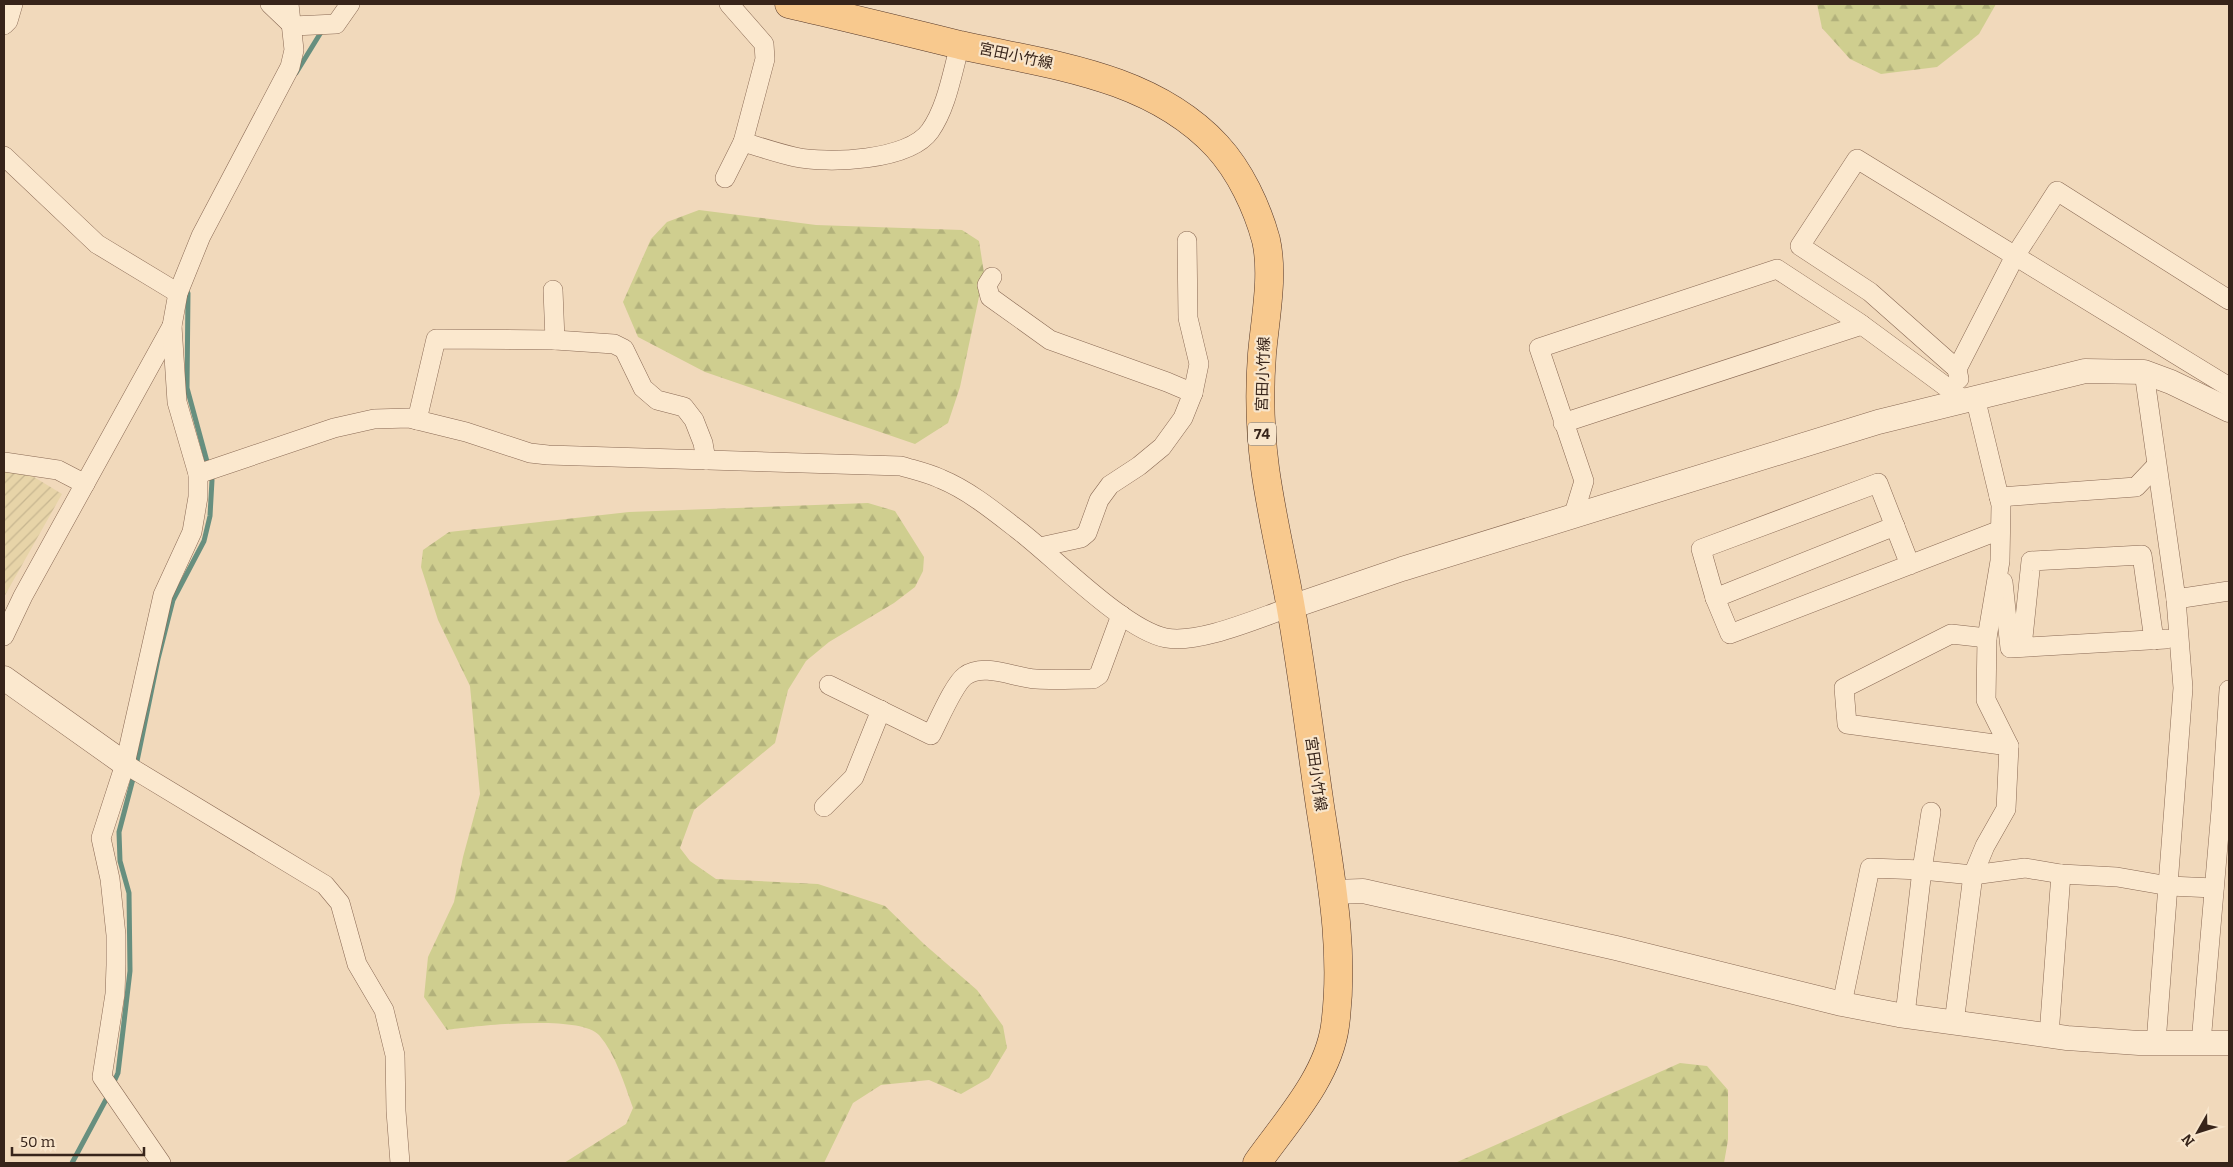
<svg xmlns="http://www.w3.org/2000/svg" width="2233" height="1167" font-family="Bitter,'Noto Sans JP',serif">
  <style>
    .farmland { fill: url(#farmland-furrows) }
    .forest { fill: url(#forest-firs) }
    .lines { fill: none; stroke-linecap: round; stroke-linejoin: round }
    .stream { stroke: #678f7f; stroke-width: 5 }
    .minor-casing { stroke: #896954; stroke-width: 20 }
    .tertiary-casing { stroke: #896954; stroke-width: 25 }
    .primary-casing { stroke: #563829; stroke-width: 29 }
    .minor { stroke: #fbe8ce; stroke-width: 19 }
    .tertiary { stroke: #fbe8ce; stroke-width: 24 }
    .primary { stroke: #f8c98e; stroke-width: 28 }
    .labels { text-anchor: middle; stroke-width: 4.5; stroke-linejoin: round; paint-order: stroke }
    .shield { fill: #f8e5cb; stroke: #715e4f; stroke-width: 1 }
    .shield-label { font-size: 14px; font-weight: bold; fill: #37241a }
    .street-label { font-size: 15px; fill: #37241a; stroke: #f8e5cb }
  </style>
  <defs>
    <pattern id="farmland-furrows" width="10" height="10" patternUnits="userSpaceOnUse" patternTransform="scale(1.25)"><rect width="10" height="10" fill="#e7d4a8"/><path d="M-1 1l2-2M0 10L10 0M9 11l2-2" fill="none" stroke="#c7b690"/></pattern>
    <pattern id="forest-firs" width="22" height="20" patternUnits="userSpaceOnUse" patternTransform="scale(1.25)"><rect width="22" height="20" fill="#cfce8f"/><path d="M5 1l3.5 6h-7zM16 11l3.5 6h-7z" fill="#b2b17b"/></pattern>
  </defs>
  <rect width="100%" height="100%" fill="#f1d9bb"/>
  <!-- farmland -->
  <path class="farmland" d="M 4,468 L 34,477 L 62,494 L 4,597 Z"/>
  <!-- forest -->
  <g class="forest">
    <path d="M 1817,4 L 1996,4 L 1979,34 L 1937,67 L 1881,74 L 1850,59 L 1822,28 Z"/>
    <path d="M 699,210 L 816,225 L 962,230 L 979,241 L 984,273 L 960,387 L 948,423 L 915,444 L 705,372 L 638,337 L 623,302 L 651,239 L 667,222 Z"/>
    <path d="M 868,503 L 895,511 L 924,557 L 923,571 L 915,587 L 894,603 L 829,642 L 806,661 L 788,690 L 775,743 L 694,810 L 680,848 L 690,861 L 716,879 L 818,884 L 885,906 L 924,944 L 977,990 L 1003,1026 L 1007,1048 L 989,1078 L 961,1094 L 929,1080 L 881,1085 L 853,1103 L 824,1163 L 564,1163 L 626,1124 L 633,1108 C 624,1083 616,1055 599,1035 C 580,1014 475,1026 447,1030 L 424,997 L 428,957 L 454,902 L 463,857 L 480,794 L 470,686 L 438,620 L 421,567 L 423,550 L 449,532 L 629,512 Z"/>
    <path d="M 1680,1063 L 1707,1066 L 1728,1090 L 1728,1140 L 1724,1163 L 1455,1163 Z"/>
  </g>
  <g class="lines">
    <!-- stream -->
    <g class="stream">
      <path d="M 296,73 L 323,29"/>
      <path d="M 136,766 L 158,659 L 173,600 L 204,541 L 210,516 L 212,480 L 187,388 L 188,293"/>
      <path d="M 112,1086 L 118,1073 L 130,971 L 129,893 L 120,861 L 119,832 L 134,775"/>
      <path d="M 72,1163 L 109,1094"/>
    </g>
    <!-- minor casing -->
    <g class="minor-casing">
      <g id="minor">
        <path d="M 270,4 L 293,26 L 336,24 L 350,4"/>
        <path d="M 729,4 L 764,44 L 765,59 L 743,142"/>
        <path d="M 4,25 L 8,21 L 13,4"/>
        <path d="M 4,156 L 97,244 L 178,293"/>
        <path d="M 725,178 L 743,142 C 760,147 777,153 795,157 C 827,164 909,161 930,131 C 947,107 952,73 960,45"/>
        <path d="M 992,277 L 987,285 L 990,297 L 1050,340 L 1167,382 L 1193,393"/>
        <path d="M 553,290 L 555,340"/>
        <path d="M 1957,369 L 1870,292 L 1800,246 L 1857,159 L 2229,387"/>
        <path d="M 2144,372 L 2176,599 L 2183,688 L 2156,1043"/>
        <path d="M 1959,379 L 1957,369 L 2015,256 L 2057,191 L 2229,300"/>
        <path d="M 417,420 L 436,339 L 555,340 L 614,344 L 624,349 L 643,388 L 657,400 L 684,407 L 694,420 L 703,443 L 706,460"/>
        <path d="M 1563,423 L 1862,325"/>
        <path d="M 4,462 L 58,470 L 85,484"/>
        <path d="M 198,474 L 334,428 L 374,419 L 409,418 L 466,432 L 530,453 L 548,455 L 901,466 C 914,470 928,473 941,479 C 968,490 994,511 1017,529 C 1053,556 1124,630 1166,638 C 1200,644 1258,618 1291,607"/>
        <path d="M 1999,497 L 2136,487 L 2156,466"/>
        <path d="M 1573,517 L 1584,481 L 1539,348 L 1777,269 L 1858,322 L 1964,400"/>
        <path d="M 1040,547 L 1081,538 L 1087,533 L 1099,500 L 1110,485 L 1139,466 L 1162,447 L 1183,418 L 1193,393 L 1199,364 L 1188,318 L 1187,241"/>
        <path d="M 1910,565 L 1878,483 L 1701,549 L 1715,598 L 1730,634 L 2000,530"/>
        <path d="M 2003,582 L 2010,648 L 2166,639"/>
        <path d="M 1715,598 L 1895,526"/>
        <path d="M 2176,599 L 2229,591"/>
        <path d="M 4,636 L 23,596 L 172,326"/>
        <path d="M 1987,638 L 1951,634 L 1844,688 L 1847,724 L 2009,746"/>
        <path d="M 2022,647 L 2031,561 L 2142,555 L 2154,640"/>
        <path d="M 829,685 L 931,735 C 938,722 954,684 965,676 C 984,662 1015,678 1036,679 C 1055,680 1074,679 1093,679 L 1099,675 L 1121,615"/>
        <path d="M 125,764 L 325,885 L 340,903 L 357,964 L 384,1010 L 395,1055 L 396,1111 L 400,1163"/>
        <path d="M 824,807 L 854,777 L 881,710"/>
        <path d="M 1842,1004 L 1870,868 L 1922,870 L 1973,875 L 2025,868 L 2061,874 L 2117,877 L 2169,886 L 2214,888"/>
        <path d="M 1905,1015 L 1922,870 L 1931,812"/>
        <path d="M 1954,1023 L 1973,875 L 1985,846 L 2006,809 L 2009,746 L 1986,700 L 1987,638 L 2000,561 L 2001,505 L 1975,397"/>
        <path d="M 2049,1035 L 2061,874"/>
        <path d="M 2201,1043 L 2221,810 L 2229,690"/>
        <path d="M 161,1163 L 102,1077 L 115,994 L 116,965 L 116,935 L 110,879 L 101,838 L 125,764 L 163,595 L 192,532 L 198,497 L 198,474 L 177,402 L 172,326 L 178,293 L 201,236 L 290,67 L 294,50 L 289,4"/>
      </g>
    </g>
    <!-- tertiary casing -->
    <g class="tertiary-casing">
      <g id="tertiary">
        <path d="M 1291,607 L 1402,569 L 1878,422 L 2085,371 L 2144,372 L 2171,382 L 2229,410"/>
        <path d="M 4,678 L 125,764"/>
        <path d="M 1333,892 L 1363,891 L 1616,948 L 1842,1004 L 1899,1015 L 2067,1038 L 2139,1043 L 2229,1043"/>
      </g>
    </g>
    <!-- primary casing -->
    <g class="primary-casing">
      <path id="primary" d="M 789,4 C 846,17 903,31 960,45 C 1050,65 1151,75 1217,146 C 1240,171 1257,207 1266,240 C 1274,275 1265,319 1262,354 C 1259,392 1260,430 1265,468 C 1271,513 1282,558 1290,603 C 1302,670 1310,738 1320,806 C 1331,878 1345,952 1335,1026 C 1328,1077 1286,1122 1257,1163"/>
    </g>
    <!-- minor -->
    <use href="#minor" class="minor"/>
    <!-- tertiary -->
    <use href="#tertiary" class="tertiary"/>
    <!-- primary -->
    <use href="#primary" class="primary"/>
  </g>
  <g class="labels">
    <!-- shield labels -->
    <rect class="shield" x="1248" y="422.5" width="28" height="23" rx="4"/>
    <g class="shield-label">
      <text x="1262" y="439">74</text>
    </g>
    <!-- street labels -->
    <g class="street-label">
      <text transform="translate(1016 56) rotate(12)" y="5">宮田小竹線</text>
      <text transform="translate(1263 374) rotate(-88)" y="5">宮田小竹線</text>
      <text transform="translate(1316 774) rotate(82)" y="5">宮田小竹線</text>
    </g>
  </g>
  <!-- border -->
  <rect width="2233" height="1167" fill="none" stroke="#37241a" stroke-width="10"/>
  <!-- north arrow -->
  <g transform="translate(2198 1132) rotate(231)" stroke="#f8e5cb" stroke-width="4" paint-order="stroke">
  <path d="M0-4L9 19L0 12L-9 19Z" fill="#37241a"/>
  <text y="-8" font-size="14" font-weight="bold" text-anchor="middle" fill="#37241a">N</text>
  </g>
  <!-- scale -->
  <path d="M12 1147v8h132v-8" fill="none" stroke="#37241a" stroke-width="2.5"/>
  <text x="20" y="1147" font-size="15" fill="#37241a" stroke="#f8e5cb" stroke-width="4" paint-order="stroke">50 m</text>
</svg>
